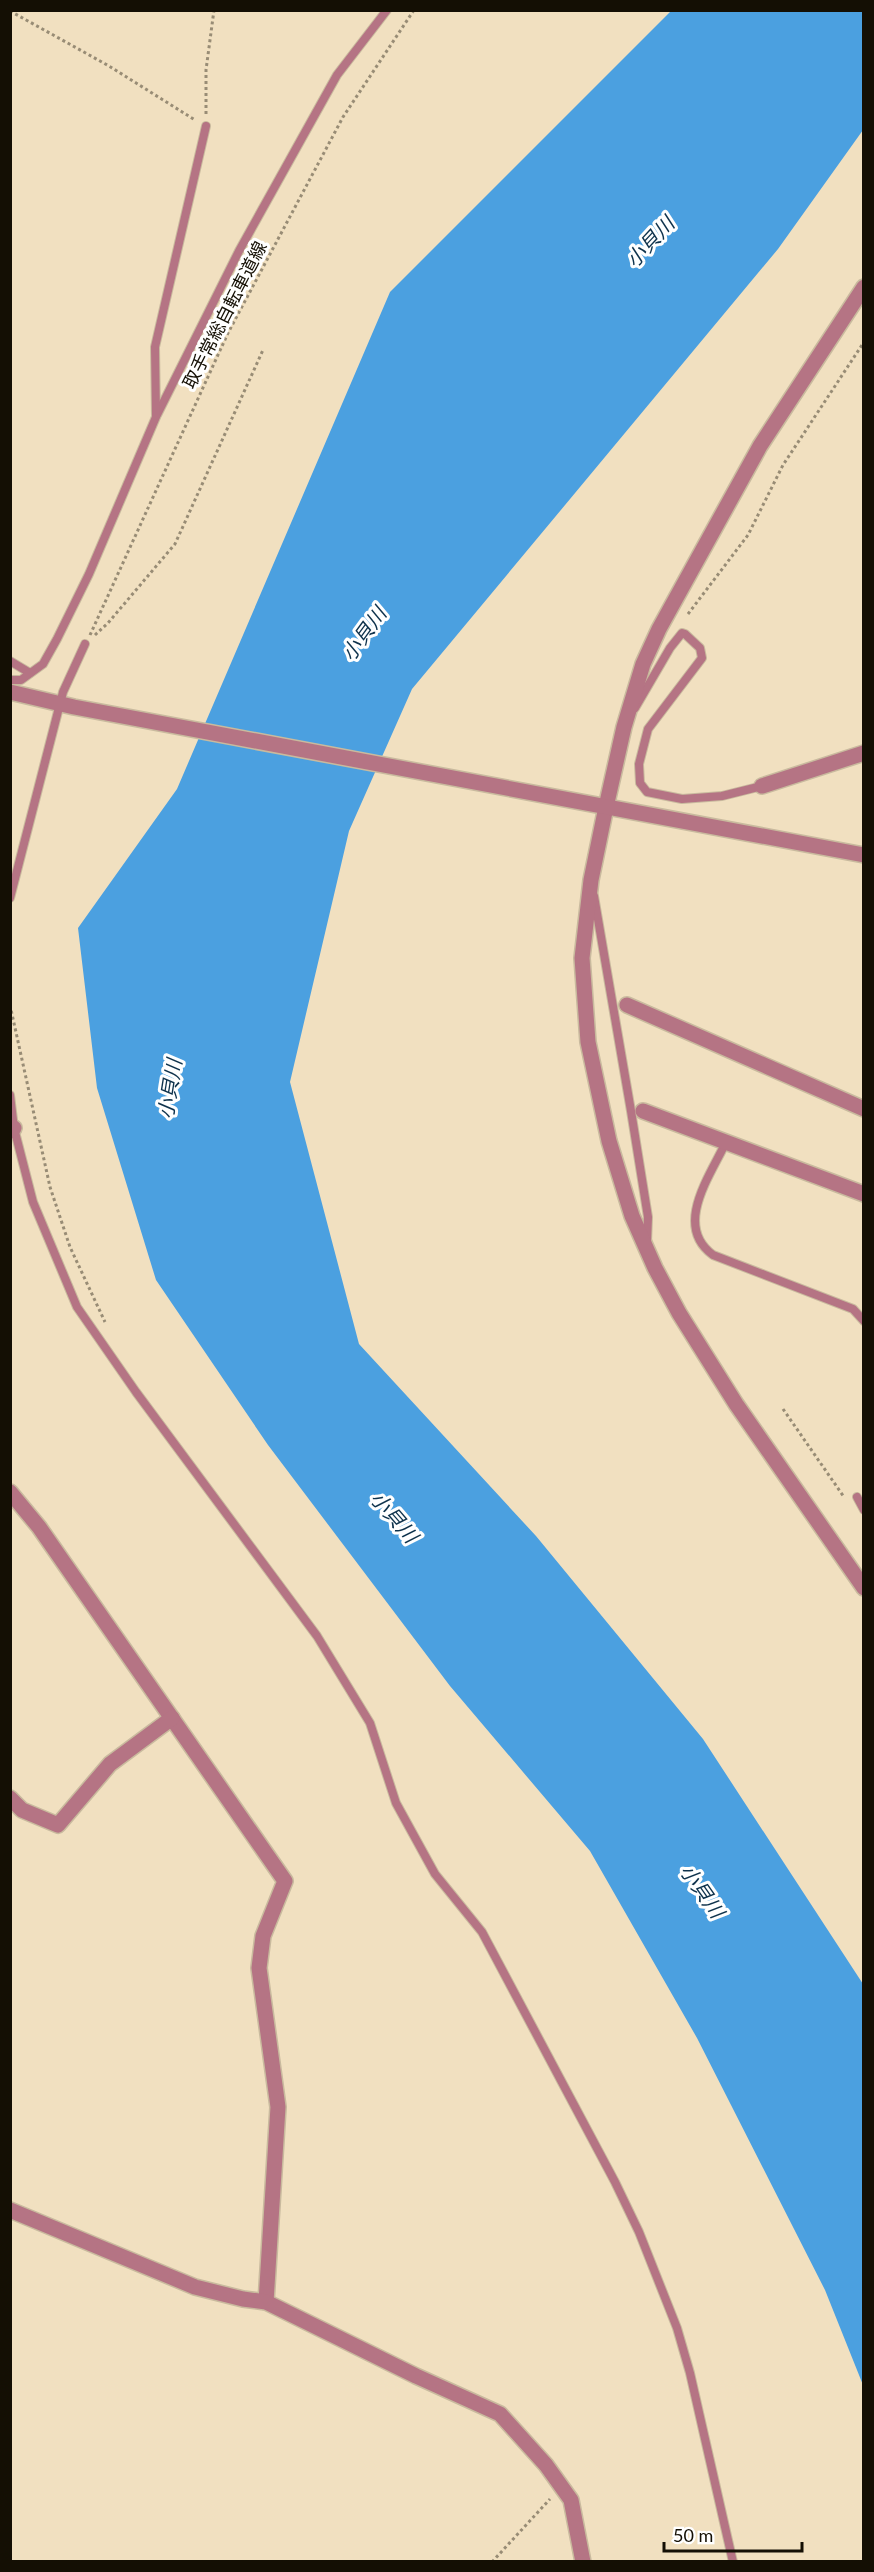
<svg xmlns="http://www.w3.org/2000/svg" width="874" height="2572" font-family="Lato,'Noto Sans JP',sans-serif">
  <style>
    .water { fill: #4ba0e0 }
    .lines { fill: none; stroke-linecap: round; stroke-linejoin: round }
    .service-casing { stroke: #c9ba9e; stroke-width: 10 }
    .minor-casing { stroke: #c9ba9e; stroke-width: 18 }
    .path { stroke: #988c75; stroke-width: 3; stroke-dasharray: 3 3; stroke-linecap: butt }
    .service { stroke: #b57484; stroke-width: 8 }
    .minor { stroke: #b57484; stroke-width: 15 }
    .labels { text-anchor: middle; stroke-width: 6; stroke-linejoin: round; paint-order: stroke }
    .street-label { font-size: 18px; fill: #140f04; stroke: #fff }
    .water-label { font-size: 20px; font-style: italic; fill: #0e324c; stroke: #fff }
  </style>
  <rect width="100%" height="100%" fill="#f1e0c0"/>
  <!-- water -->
  <path class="water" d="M 671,11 L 863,11 L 863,130 L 778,249 L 412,689 L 349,831 L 290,1082 L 359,1344 L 536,1536 L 703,1739 L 863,1984 L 863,2385 L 825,2290 L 697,2038 L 590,1851 L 450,1686 L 268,1445 L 156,1280 L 97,1088 L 78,928 L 177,789 L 390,292 Z"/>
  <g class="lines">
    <!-- service casing -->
    <g class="service-casing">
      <g id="service">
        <path d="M 157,415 L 239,251 L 337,75 L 387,10"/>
        <path d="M 10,661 L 30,673"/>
        <path d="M 10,680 L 21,680 L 43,664 L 57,639 L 89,574 L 156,417 L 155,347 L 206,126"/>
        <path d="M 635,708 L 670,648 L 682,633 L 685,634 L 700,648 L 702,658 L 648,729 L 639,764 L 640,783 L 647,792 L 682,799 L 722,796 L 762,786"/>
        <path d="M 594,896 L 631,1111 L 648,1217 L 647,1243"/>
        <path d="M 10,898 L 63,692 L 85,644"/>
        <path d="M 10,1095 L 14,1128 L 33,1202 L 77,1307 L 136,1392 L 317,1636 L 370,1723 L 396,1803 L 435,1874 L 482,1932 L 615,2182 L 639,2232 L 677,2328 L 690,2373 L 733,2562"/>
        <path d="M 726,1142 C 710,1176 673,1226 713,1255 L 853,1309 L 864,1321"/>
        <path d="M 857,1497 L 864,1510"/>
      </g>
    </g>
    <!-- minor casing -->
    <g class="minor-casing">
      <g id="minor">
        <path d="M 864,287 L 760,446 L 659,629 L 643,664 L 624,727 L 606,807 L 591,880 L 582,958 L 588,1042 L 609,1141 L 632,1216 L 655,1268 L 679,1313 L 736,1404 L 864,1588"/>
        <path d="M 10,692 L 74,707 L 864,855"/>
        <path d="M 762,786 L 864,753"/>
        <path d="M 627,1005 L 864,1109"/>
        <path d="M 643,1111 L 864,1194"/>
        <path d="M 10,1131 L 14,1128"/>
        <path d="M 10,1492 L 39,1527 L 285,1881 L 263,1936 L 259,1968 L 278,2107 L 266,2302"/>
        <path d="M 10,1798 L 22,1810 L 58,1825 L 110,1764 L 172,1718"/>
        <path d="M 10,2210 L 195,2287 L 243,2299 L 266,2302 L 416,2376 L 500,2414 L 546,2465 L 571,2500 L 583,2562"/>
      </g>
    </g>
    <!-- path -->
    <g class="path">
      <path d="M 10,11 L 109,66 L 195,120"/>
      <path d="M 206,114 L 206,70 L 214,10"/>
      <path d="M 688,614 L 748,535 L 783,465 L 864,342"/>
      <path d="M 90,635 L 228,333 L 343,117 L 414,10"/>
      <path d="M 95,635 L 108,623 L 175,544 L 263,350"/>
      <path d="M 10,1005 L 50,1187 L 70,1247 L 105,1322"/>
      <path d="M 783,1409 L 844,1497"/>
      <path d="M 492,2562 L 550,2499"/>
    </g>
    <!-- service -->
    <use href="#service" class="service"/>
    <!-- minor -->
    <use href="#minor" class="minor"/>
  </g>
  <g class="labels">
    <!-- street labels -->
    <g class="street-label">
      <text transform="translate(225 315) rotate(-63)" y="6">取手常総自転車道線</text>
    </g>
    <!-- water labels -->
    <g class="water-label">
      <text transform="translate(650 242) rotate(-47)" y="7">小貝川</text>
      <text transform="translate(364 634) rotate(-54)" y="7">小貝川</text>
      <text transform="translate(170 1089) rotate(-81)" y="7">小貝川</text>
      <text transform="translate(394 1517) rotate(49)" y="7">小貝川</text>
      <text transform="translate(702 1891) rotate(55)" y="7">小貝川</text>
    </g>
  </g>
  <!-- border -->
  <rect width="874" height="2572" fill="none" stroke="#140f04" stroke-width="24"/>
  <!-- scale -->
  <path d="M664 2542v9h138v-9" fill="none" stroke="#140f04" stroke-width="3"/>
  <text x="673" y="2542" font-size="18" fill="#140f04" stroke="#ffffff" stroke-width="4.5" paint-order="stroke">50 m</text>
</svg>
